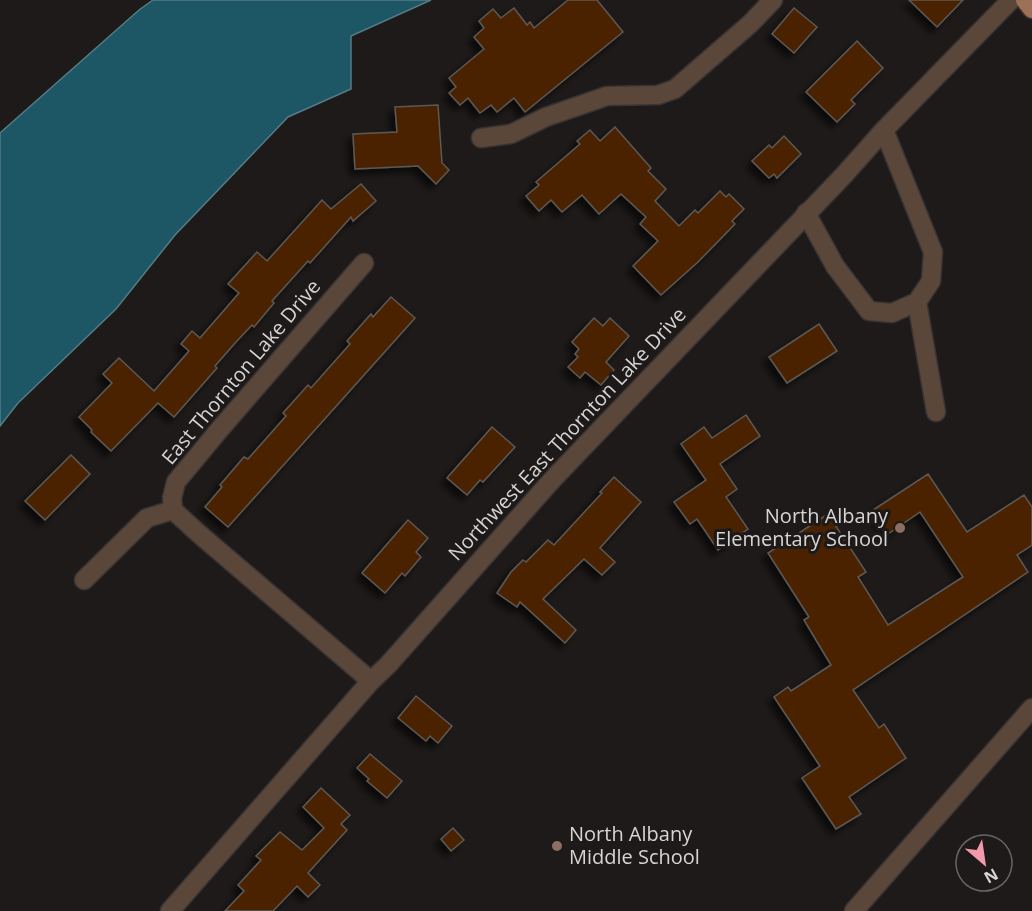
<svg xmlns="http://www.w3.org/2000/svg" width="1032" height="911" font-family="'Open Sans',sans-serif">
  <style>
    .water { fill: #1d5664; stroke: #557c86; stroke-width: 1.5 }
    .building { fill: #4c2200; stroke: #5c5956; stroke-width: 1.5; filter: url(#shadow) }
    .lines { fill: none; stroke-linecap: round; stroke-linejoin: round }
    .minor-casing { stroke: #373433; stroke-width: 21 }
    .major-casing { stroke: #373433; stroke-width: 21 }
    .minor { stroke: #5b473a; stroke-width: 18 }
    .major { stroke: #9c7157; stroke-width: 18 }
    .education-dot { fill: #8d6e63; stroke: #1d1a19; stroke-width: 2 }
    .labels { text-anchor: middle; stroke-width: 6; stroke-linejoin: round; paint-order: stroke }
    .street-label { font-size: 20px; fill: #d7d5d4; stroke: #1d1a19 }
    .poi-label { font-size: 20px; fill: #d7d5d4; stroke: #1d1a19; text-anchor: end }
  </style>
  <defs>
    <filter id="shadow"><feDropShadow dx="-5.5" dy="5.5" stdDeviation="3" flood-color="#0009"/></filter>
  </defs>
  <rect width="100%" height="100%" fill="#1d1a19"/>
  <!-- water -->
  <path class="water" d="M 153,0 L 431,0 L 351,36 L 351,89 L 288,117 L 175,235 L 116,309 L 18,403 L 0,426 L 0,133 L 139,10 Z"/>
  <!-- building -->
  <g class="building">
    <path d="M 568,0 L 597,0 L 623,32 L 525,112 L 514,98 L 497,112 L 491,105 L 480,113 L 468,98 L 460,105 L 449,93 L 456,87 L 449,78 L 484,49 L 474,37 L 484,28 L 479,21 L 493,9 L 501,18 L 514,8 L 527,25 L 530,22 L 534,28 Z"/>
    <path d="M 909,0 L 963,0 L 937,27 Z"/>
    <path d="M 794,8 L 817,27 L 794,53 L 772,34 Z"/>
    <path d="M 857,41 L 883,68 L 851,100 L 855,104 L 837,122 L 806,92 Z"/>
    <path d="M 438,105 L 442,163 L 449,170 L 436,184 L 418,166 L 355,169 L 353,134 L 397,132 L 395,107 Z"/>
    <path d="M 615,127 L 651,168 L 648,171 L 666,189 L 655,201 L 679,226 L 695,210 L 698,213 L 720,191 L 726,197 L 729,194 L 744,209 L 732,221 L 735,224 L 698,262 L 661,295 L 633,266 L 658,241 L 640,224 L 646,217 L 621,194 L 599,214 L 582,195 L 562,212 L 551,200 L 539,211 L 526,196 L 539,185 L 536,182 L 580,144 L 577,141 L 590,130 L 600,141 Z"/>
    <path d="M 784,136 L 801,154 L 777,178 L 774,174 L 769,178 L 752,161 L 769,145 L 772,148 Z"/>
    <path d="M 361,184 L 376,201 L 353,221 L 351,217 L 310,263 L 308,261 L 272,301 L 274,303 L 254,327 L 252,325 L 236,342 L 215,366 L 217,368 L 174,417 L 158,403 L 111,451 L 91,432 L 92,430 L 79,417 L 112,383 L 103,374 L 119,358 L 154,391 L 189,351 L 181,344 L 192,331 L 200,338 L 239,293 L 228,284 L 257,252 L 267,261 L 322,200 L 331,209 Z"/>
    <path d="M 391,297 L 415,318 L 228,527 L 205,507 L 222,487 L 220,485 L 244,457 L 248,459 L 286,416 L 283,413 L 308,385 L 311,388 L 350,344 L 347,341 L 371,314 L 373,317 Z"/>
    <path d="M 594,318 L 603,326 L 610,318 L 629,336 L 606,362 L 614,370 L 601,385 L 585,372 L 580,378 L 568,367 L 578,357 L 575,354 L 579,349 L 572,342 Z"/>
    <path d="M 819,324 L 837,351 L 787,383 L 769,357 Z"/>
    <path d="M 746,415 L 760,436 L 720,464 L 737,489 L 726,497 L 748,529 L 718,550 L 697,519 L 690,524 L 674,502 L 706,480 L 681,444 L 704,427 L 712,438 Z"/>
    <path d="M 492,427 L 515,447 L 483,482 L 480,480 L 467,495 L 447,478 Z"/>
    <path d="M 71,455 L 90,474 L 45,520 L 25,501 Z"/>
    <path d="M 928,474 L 967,532 L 1024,495 L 1032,507 L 1032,545 L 1017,555 L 1028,572 L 853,690 L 879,728 L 884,724 L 906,758 L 849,797 L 861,814 L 836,829 L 802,778 L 820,766 L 774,697 L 788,687 L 791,691 L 831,665 L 804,620 L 809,617 L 768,553 L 828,514 L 866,572 L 858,577 L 888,625 L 963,577 L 920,512 L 888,534 L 873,510 Z"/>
    <path d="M 614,477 L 641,502 L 600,548 L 615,562 L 602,575 L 584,559 L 543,599 L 576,630 L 565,643 L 520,602 L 517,607 L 497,593 L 511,572 L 523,560 L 526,562 L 548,540 L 554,545 L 602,493 L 600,492 Z"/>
    <path d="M 408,520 L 428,538 L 416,552 L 421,557 L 405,576 L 402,573 L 385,593 L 362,573 Z"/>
    <path d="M 416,696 L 452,726 L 438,743 L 430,736 L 426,741 L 398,718 Z"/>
    <path d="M 370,754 L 402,781 L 387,798 L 367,781 L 369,779 L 357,768 Z"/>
    <path d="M 321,788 L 350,815 L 341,824 L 347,830 L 308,873 L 320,885 L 308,897 L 297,886 L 273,911 L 225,911 L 244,891 L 238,885 L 261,860 L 256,856 L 280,832 L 302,850 L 324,828 L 303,807 Z"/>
    <path d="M 453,828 L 464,840 L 451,851 L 441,839 Z"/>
  </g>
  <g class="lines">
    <!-- minor casing -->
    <g class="minor-casing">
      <g id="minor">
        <path d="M 481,138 L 511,134 L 546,117 L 607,96 L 658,95 L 675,89 L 750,24 L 773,0"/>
        <path d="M 806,213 L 835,266 L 869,311 L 892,313 L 917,302 L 931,281 L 933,252 L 884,130"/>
        <path d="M 364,263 L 220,429 L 176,482 L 172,498 L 173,510 L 198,533 L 371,681"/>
        <path d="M 917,302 L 936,412"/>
        <path d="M 84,580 L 147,518 L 173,510"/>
        <path d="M 170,911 L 371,681 L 388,665 L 552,480 L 844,175 L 884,130 L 1011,0"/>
        <path d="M 854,911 L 1032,708"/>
      </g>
    </g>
    <!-- major casing -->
    <g class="major-casing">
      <path id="major" d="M 1025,0 L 1032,9"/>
    </g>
    <!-- minor -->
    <use href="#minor" class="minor"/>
    <!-- major -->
    <use href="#major" class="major"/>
  </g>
  <!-- markers -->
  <g class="education-dot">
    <circle cx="900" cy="528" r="6"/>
    <circle cx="557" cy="846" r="6"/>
  </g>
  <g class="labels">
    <!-- street labels -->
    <g class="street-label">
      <text transform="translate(241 372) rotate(-50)" y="7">East Thornton Lake Drive</text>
      <text transform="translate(567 434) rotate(-47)" y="7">Northwest East Thornton Lake Drive</text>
    </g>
    <!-- poi labels -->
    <g class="poi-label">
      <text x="888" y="523">North Albany<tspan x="888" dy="23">Elementary School</tspan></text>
      <text x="569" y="841" text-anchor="start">North Albany<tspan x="569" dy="23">Middle School</tspan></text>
    </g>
  </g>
  <!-- north arrow -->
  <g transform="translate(984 863) rotate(151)"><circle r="28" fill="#1d1a19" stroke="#676564" stroke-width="1.5"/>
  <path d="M0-4.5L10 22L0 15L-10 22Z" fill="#f39aaa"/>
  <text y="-9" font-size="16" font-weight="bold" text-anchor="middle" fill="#d7d5d4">N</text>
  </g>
</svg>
